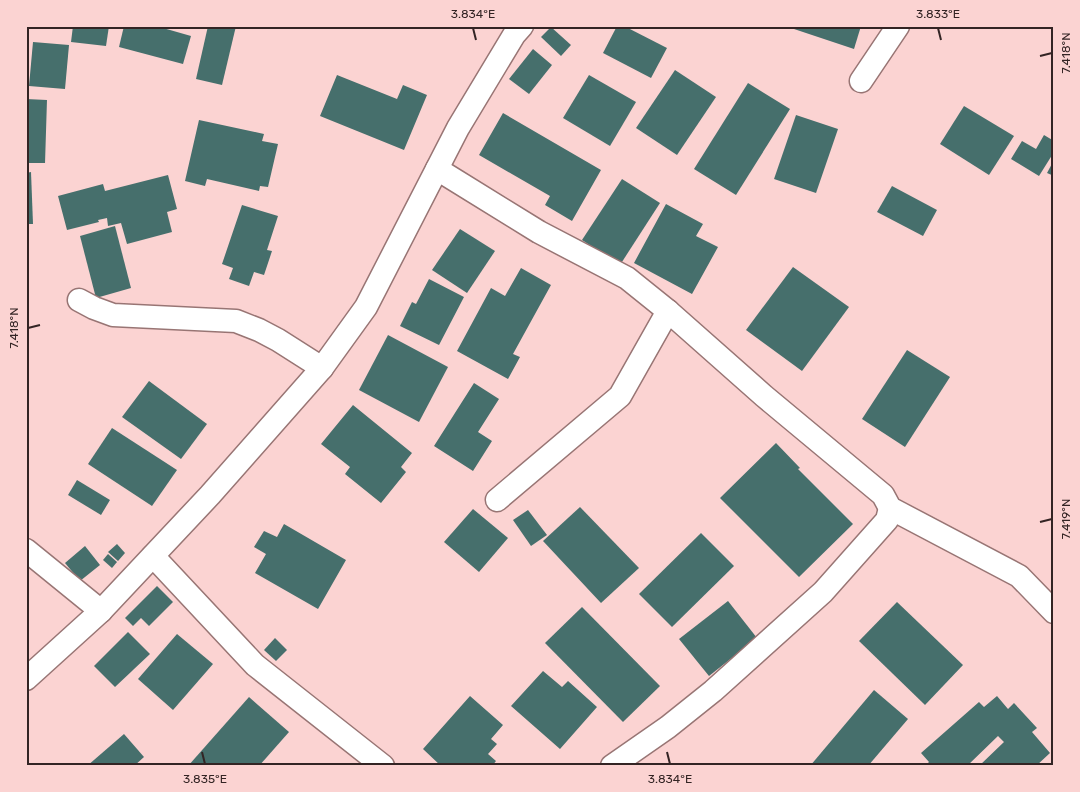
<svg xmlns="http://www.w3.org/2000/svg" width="1080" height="792" font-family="Rubik,sans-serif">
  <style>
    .building { fill: #466f6c }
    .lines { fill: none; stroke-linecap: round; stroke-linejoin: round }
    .street-casing { stroke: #987574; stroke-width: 25 }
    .street { stroke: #fff; stroke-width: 22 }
    .ticks { fill: none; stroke: #332424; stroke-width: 2 }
    .neatline { fill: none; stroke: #332424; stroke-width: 2 }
    .ticks-label { font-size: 12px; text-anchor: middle; fill: #332424 }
  </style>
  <rect width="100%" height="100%" fill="#fbd3d2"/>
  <!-- building -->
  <g class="building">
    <path d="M 73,26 L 109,26 L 106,46 L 71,42 Z"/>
    <path d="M 124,26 L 156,26 L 191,36 L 183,64 L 119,47 Z"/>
    <path d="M 208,26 L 236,26 L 222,85 L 196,79 Z"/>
    <path d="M 617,26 L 624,26 L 667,48 L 651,78 L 603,53 Z"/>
    <path d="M 785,26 L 861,26 L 854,49 Z"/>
    <path d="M 551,27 L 571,45 L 561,56 L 541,37 Z"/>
    <path d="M 33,42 L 69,45 L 65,89 L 29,86 Z"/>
    <path d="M 533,49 L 552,65 L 529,94 L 509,79 Z"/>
    <path d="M 675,70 L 716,97 L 677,155 L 636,128 Z"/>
    <path d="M 337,75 L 397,99 L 403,85 L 427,95 L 404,150 L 320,116 Z"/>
    <path d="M 589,75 L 636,102 L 610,146 L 563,118 Z"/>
    <path d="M 748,83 L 790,109 L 736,195 L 694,169 Z"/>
    <path d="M 26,99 L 47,100 L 45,163 L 26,163 Z"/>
    <path d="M 964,106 L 1014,136 L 989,175 L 940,144 Z"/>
    <path d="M 503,113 L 601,170 L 572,221 L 545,205 L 550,196 L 479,155 Z"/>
    <path d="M 796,115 L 838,129 L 816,193 L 774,179 Z"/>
    <path d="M 199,120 L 264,134 L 262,141 L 278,144 L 268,187 L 260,186 L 259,191 L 207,179 L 205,186 L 185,181 Z"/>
    <path d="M 1044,135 L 1054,141 L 1054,152 L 1039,176 L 1011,159 L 1022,141 L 1036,149 Z"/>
    <path d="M 1054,160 L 1054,176 L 1047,173 Z"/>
    <path d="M 31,172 L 33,224 L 26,224 L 26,173 Z"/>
    <path d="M 168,175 L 177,209 L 167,212 L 172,232 L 127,244 L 121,223 L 108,226 L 107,218 L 98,220 L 99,222 L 67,230 L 58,196 L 103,184 L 105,191 Z"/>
    <path d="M 622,179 L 660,203 L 620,265 L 582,240 Z"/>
    <path d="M 892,186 L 937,210 L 923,236 L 877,212 Z"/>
    <path d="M 666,204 L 703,224 L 696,236 L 718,247 L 692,294 L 634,263 Z"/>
    <path d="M 242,205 L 278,216 L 267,250 L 272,251 L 264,275 L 254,272 L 249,286 L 229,279 L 233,268 L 222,264 Z"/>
    <path d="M 115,226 L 131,288 L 96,298 L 80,236 Z"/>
    <path d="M 460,229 L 495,251 L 467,293 L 432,270 Z"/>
    <path d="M 793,267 L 849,307 L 802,371 L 746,330 Z"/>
    <path d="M 521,268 L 551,285 L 513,354 L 520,357 L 508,379 L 457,351 L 491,288 L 505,296 Z"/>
    <path d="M 429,279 L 464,297 L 439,345 L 400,326 L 412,302 L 416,304 Z"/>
    <path d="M 388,335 L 448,367 L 419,422 L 359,390 Z"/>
    <path d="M 907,350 L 950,377 L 905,447 L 862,419 Z"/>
    <path d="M 149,381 L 207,424 L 181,459 L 122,417 Z"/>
    <path d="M 474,383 L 499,399 L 478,432 L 492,441 L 473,471 L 434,446 Z"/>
    <path d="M 353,405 L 412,453 L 401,467 L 406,472 L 381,503 L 345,474 L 350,467 L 321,444 Z"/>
    <path d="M 112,428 L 177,470 L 152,506 L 88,464 Z"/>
    <path d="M 776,443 L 800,468 L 798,469 L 853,524 L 799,577 L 720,498 Z"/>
    <path d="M 77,480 L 110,500 L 101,515 L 68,495 Z"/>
    <path d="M 580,507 L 639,568 L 601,603 L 543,541 Z"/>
    <path d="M 473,509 L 508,538 L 479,572 L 444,542 Z"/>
    <path d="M 528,510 L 547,535 L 531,546 L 513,520 Z"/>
    <path d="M 284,524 L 346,560 L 318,609 L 255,573 L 266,554 L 254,547 L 264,531 L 277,537 Z"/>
    <path d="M 701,533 L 734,566 L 672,627 L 639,594 Z"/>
    <path d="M 117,544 L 125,553 L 118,561 L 108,552 Z"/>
    <path d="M 85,546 L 100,565 L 80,581 L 65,563 Z"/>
    <path d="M 108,554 L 117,562 L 112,568 L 103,560 Z"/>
    <path d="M 157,586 L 173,602 L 149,626 L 141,618 L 133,626 L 125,618 Z"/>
    <path d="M 728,601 L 757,638 L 709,676 L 679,639 Z"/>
    <path d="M 897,602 L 963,665 L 925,705 L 859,641 Z"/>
    <path d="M 582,607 L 660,686 L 623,722 L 545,643 Z"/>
    <path d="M 128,632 L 150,654 L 115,687 L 94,666 Z"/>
    <path d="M 177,634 L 213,664 L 173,710 L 138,679 Z"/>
    <path d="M 275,638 L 287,650 L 276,661 L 264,650 Z"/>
    <path d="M 543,671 L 562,687 L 568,681 L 597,707 L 560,749 L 511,706 Z"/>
    <path d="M 874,690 L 908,719 L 868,766 L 810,766 Z"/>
    <path d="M 470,696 L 503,725 L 491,739 L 497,744 L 488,754 L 496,761 L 492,766 L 441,766 L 423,749 Z"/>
    <path d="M 997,696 L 1008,709 L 1014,703 L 1037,728 L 1032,732 L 1050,753 L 1036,766 L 979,766 L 1004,742 L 998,736 L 967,766 L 925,766 L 929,762 L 921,753 L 979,702 L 984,707 Z"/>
    <path d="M 249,697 L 289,732 L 259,766 L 188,766 Z"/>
    <path d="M 124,734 L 144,757 L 134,766 L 87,766 Z"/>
  </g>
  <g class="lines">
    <!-- street casing -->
    <g class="street-casing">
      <g id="street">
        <path d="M 861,81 L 898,26"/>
        <path d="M 437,169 L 539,232 L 627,278 L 668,311 L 764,396 L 883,495 L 890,508 L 1019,576 L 1054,612"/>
        <path d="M 79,300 L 94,308 L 113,315 L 236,321 L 259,330 L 278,340 L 322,368"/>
        <path d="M 497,500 L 620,396 L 668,311"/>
        <path d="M 26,550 L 101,611"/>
        <path d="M 153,556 L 255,665 L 383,766"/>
        <path d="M 26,679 L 101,611 L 210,495 L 322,368 L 366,307 L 458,128 L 514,35 L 522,26"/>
        <path d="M 612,766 L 668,727 L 713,691 L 823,592 L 887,520 L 890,508"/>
      </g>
    </g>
    <!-- street -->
    <use href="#street" class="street"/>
  </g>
  <!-- ticks -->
  <path class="ticks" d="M 473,28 L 476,40M 938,28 L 941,40M 1040,56 L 1052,53M 28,328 L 40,325M 1040,522 L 1052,519M 202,752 L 205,764M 667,752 L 670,764"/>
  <!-- border -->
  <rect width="1080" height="792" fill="none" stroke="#fbd3d2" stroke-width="55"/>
  <rect x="28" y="28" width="1024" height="736" class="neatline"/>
  <g class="ticks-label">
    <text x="473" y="18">3.834°E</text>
    <text x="938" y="18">3.833°E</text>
    <text transform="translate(1066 53) rotate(-90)" y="4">7.418°N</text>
    <text transform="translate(14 328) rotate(-90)" y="4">7.418°N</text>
    <text transform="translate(1066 519) rotate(-90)" y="4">7.419°N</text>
    <text x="205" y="783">3.835°E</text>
    <text x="670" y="783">3.834°E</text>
  </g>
</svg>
